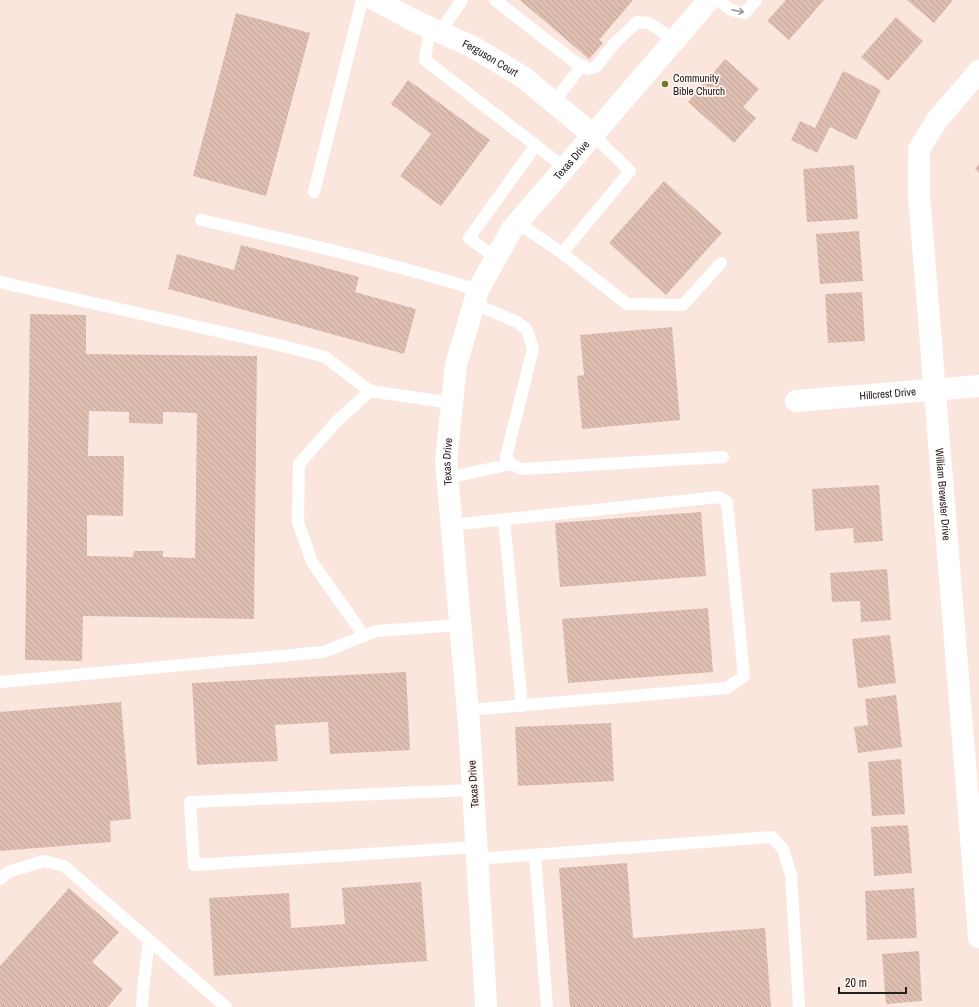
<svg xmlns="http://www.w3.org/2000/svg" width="979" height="1007" font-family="'Archivo Narrow',sans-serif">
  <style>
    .building { fill: url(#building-back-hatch); fill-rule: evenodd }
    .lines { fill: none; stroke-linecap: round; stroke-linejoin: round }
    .lane { stroke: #fff; stroke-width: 12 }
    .street { stroke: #fff; stroke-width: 22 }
    .secondary { stroke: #fff; stroke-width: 22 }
    .oneway { stroke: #9e9b99 }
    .poi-dot { fill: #727b26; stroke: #fff6f3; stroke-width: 1.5 }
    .labels { text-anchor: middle; stroke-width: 3.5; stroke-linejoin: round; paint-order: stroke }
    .street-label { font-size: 11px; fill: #28201d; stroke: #fff6f3 }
    .poi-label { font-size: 11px; fill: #28201d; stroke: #fff6f3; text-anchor: start }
  </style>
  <defs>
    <pattern id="building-back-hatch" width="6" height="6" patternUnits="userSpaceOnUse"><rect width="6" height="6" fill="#debeb1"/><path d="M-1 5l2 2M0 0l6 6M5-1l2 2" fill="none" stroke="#bea398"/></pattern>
  </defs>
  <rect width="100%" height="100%" fill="#fbe6de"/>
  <!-- building -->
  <g class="building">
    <path d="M 520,0 L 633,0 L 599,40 L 603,43 L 589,59 Z"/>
    <path d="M 786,0 L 824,0 L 789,40 L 767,21 Z"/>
    <path d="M 907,0 L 953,0 L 934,23 Z"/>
    <path d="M 236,13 L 310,33 L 266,196 L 193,176 Z"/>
    <path d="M 896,17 L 923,41 L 888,81 L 861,57 Z"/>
    <path d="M 725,59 L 759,89 L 743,107 L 756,118 L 734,143 L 688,102 Z"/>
    <path d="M 843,71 L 881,90 L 856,140 L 830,127 L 817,153 L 791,140 L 800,121 L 815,128 Z"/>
    <path d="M 408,80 L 490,140 L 441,206 L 400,176 L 431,134 L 391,104 Z"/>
    <path d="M 979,164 L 979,173 L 975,169 Z"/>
    <path d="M 854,165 L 858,219 L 807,222 L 803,169 Z"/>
    <path d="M 664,181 L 722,233 L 666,295 L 609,243 Z"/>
    <path d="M 859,231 L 863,281 L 820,284 L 816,234 Z"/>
    <path d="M 241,245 L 359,277 L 355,292 L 416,309 L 404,354 L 168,289 L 177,254 L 234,270 Z"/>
    <path d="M 862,292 L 865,341 L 828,343 L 825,294 Z"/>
    <path d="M 30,314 L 86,315 L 86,354 L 257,356 L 254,619 L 83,616 L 82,661 L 25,660 ZM 89,411 L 129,412 L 129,423 L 163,424 L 163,412 L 197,413 L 195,558 L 163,557 L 163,551 L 134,551 L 133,557 L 87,556 L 87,515 L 123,516 L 124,456 L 88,456 Z"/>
    <path d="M 672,327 L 680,420 L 582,429 L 577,376 L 584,375 L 580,335 Z"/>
    <path d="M 879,485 L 883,541 L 854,543 L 853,528 L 815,531 L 812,489 Z"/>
    <path d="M 701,512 L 706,576 L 560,587 L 555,523 Z"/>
    <path d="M 887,569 L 891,620 L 861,622 L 860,601 L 832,602 L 830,573 Z"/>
    <path d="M 708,608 L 713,672 L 568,683 L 562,619 Z"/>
    <path d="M 890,635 L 896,683 L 858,688 L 852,639 Z"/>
    <path d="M 406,672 L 410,750 L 330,754 L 328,722 L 275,725 L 278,761 L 197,765 L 192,683 Z"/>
    <path d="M 896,695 L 902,747 L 858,753 L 854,727 L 868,725 L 865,699 Z"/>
    <path d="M 121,702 L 131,819 L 110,821 L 111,842 L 0,851 L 0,712 Z"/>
    <path d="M 611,723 L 614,781 L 518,786 L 515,727 Z"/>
    <path d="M 901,759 L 905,814 L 872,816 L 868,762 Z"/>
    <path d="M 908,825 L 912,873 L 874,876 L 871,827 Z"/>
    <path d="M 627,863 L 633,938 L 765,928 L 771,1007 L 570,1007 L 559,868 Z"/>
    <path d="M 421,882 L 427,961 L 214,976 L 209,898 L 289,893 L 291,928 L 345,924 L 342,888 Z"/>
    <path d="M 69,888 L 119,932 L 92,962 L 123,989 L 108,1007 L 0,1007 L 0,966 Z"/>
    <path d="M 914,888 L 917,938 L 867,940 L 865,891 Z"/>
    <path d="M 919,951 L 922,1001 L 886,1004 L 882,954 Z"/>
  </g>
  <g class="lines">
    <!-- lane -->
    <g class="lane">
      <path d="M 495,0 L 572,60 L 588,69 L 596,67 L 613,45 L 637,22 L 649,23 L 675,40"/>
      <path d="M 718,0 L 731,10 L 745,13 L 756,0"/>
      <path d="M 430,28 L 425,60 L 565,168"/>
      <path d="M 440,32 L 462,0"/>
      <path d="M 554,102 L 582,65"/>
      <path d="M 314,192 L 362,0"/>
      <path d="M 201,220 C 294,241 387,262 478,290"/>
      <path d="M 518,223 L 562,253 L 630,171 L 593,135"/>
      <path d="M 562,253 L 627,304 L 683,305 L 721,263"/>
      <path d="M 496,258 L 469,238 L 536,145"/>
      <path d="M 0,282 L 279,345 L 325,357 L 370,391 L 452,403"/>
      <path d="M 474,304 L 517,322 L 527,330 L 533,349 L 506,457 L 511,464 L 521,469 L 723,457"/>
      <path d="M 447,478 L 511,464"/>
      <path d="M 504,520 L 522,706"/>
      <path d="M 451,525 L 719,497 L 727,502 L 744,676 L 727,688 L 468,710"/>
      <path d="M 364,636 L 312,562 L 298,522 L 299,464 L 336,422 L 370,391"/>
      <path d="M 0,682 L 323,652 L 376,631 L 460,625"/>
      <path d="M 473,790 L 190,802 L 194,865 L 477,847"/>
      <path d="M 535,855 L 547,1007"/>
      <path d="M 477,859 L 772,837 L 783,849 L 791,875 L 799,1007"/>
      <path d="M 0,879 L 8,872 L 44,861 L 64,866 L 226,1007"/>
      <path d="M 142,1007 L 143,991 L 149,940"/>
    </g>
    <!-- street -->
    <g class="street">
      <path id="s1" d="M 375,0 L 417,22 L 473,47 L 523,77 L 593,135"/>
      <path id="s2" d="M 796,401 L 979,386"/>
      <path id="s3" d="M 486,1007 L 485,987 L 469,724 L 446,461 L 456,365 L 478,290 L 512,229 L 593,135 L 709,0"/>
    </g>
    <!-- secondary -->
    <path class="secondary" id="s4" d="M 979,71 L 937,120 L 919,149 L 919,195 L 979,937"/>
  </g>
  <!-- one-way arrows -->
  <defs><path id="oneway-shaft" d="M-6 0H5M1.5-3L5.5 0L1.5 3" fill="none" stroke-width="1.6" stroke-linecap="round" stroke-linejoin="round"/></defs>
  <use class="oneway" href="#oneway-shaft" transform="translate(738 11) rotate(11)"/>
  <!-- markers -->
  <circle class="poi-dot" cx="665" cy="84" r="4"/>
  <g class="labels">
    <!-- street labels -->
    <g class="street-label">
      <text dy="4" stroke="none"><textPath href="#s1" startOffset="129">Ferguson Court</textPath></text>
      <text dy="4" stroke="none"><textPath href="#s3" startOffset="883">Texas Drive</textPath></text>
      <text dy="4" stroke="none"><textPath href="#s2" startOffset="92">Hillcrest Drive</textPath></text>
      <text dy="4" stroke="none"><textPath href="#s3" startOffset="547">Texas Drive</textPath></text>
      <text dy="4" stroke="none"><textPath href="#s4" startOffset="445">William Brewster Drive</textPath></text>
      <text transform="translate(473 784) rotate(-94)" y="4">Texas Drive</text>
    </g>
    <!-- poi labels -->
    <g class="poi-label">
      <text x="673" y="82">Community<tspan x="673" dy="13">Bible Church</tspan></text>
    </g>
  </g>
  <!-- scale -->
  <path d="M839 987v6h67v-6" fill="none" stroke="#28201d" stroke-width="2"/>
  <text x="845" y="987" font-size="12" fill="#28201d" stroke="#fff6f3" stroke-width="3" paint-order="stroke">20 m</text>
</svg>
